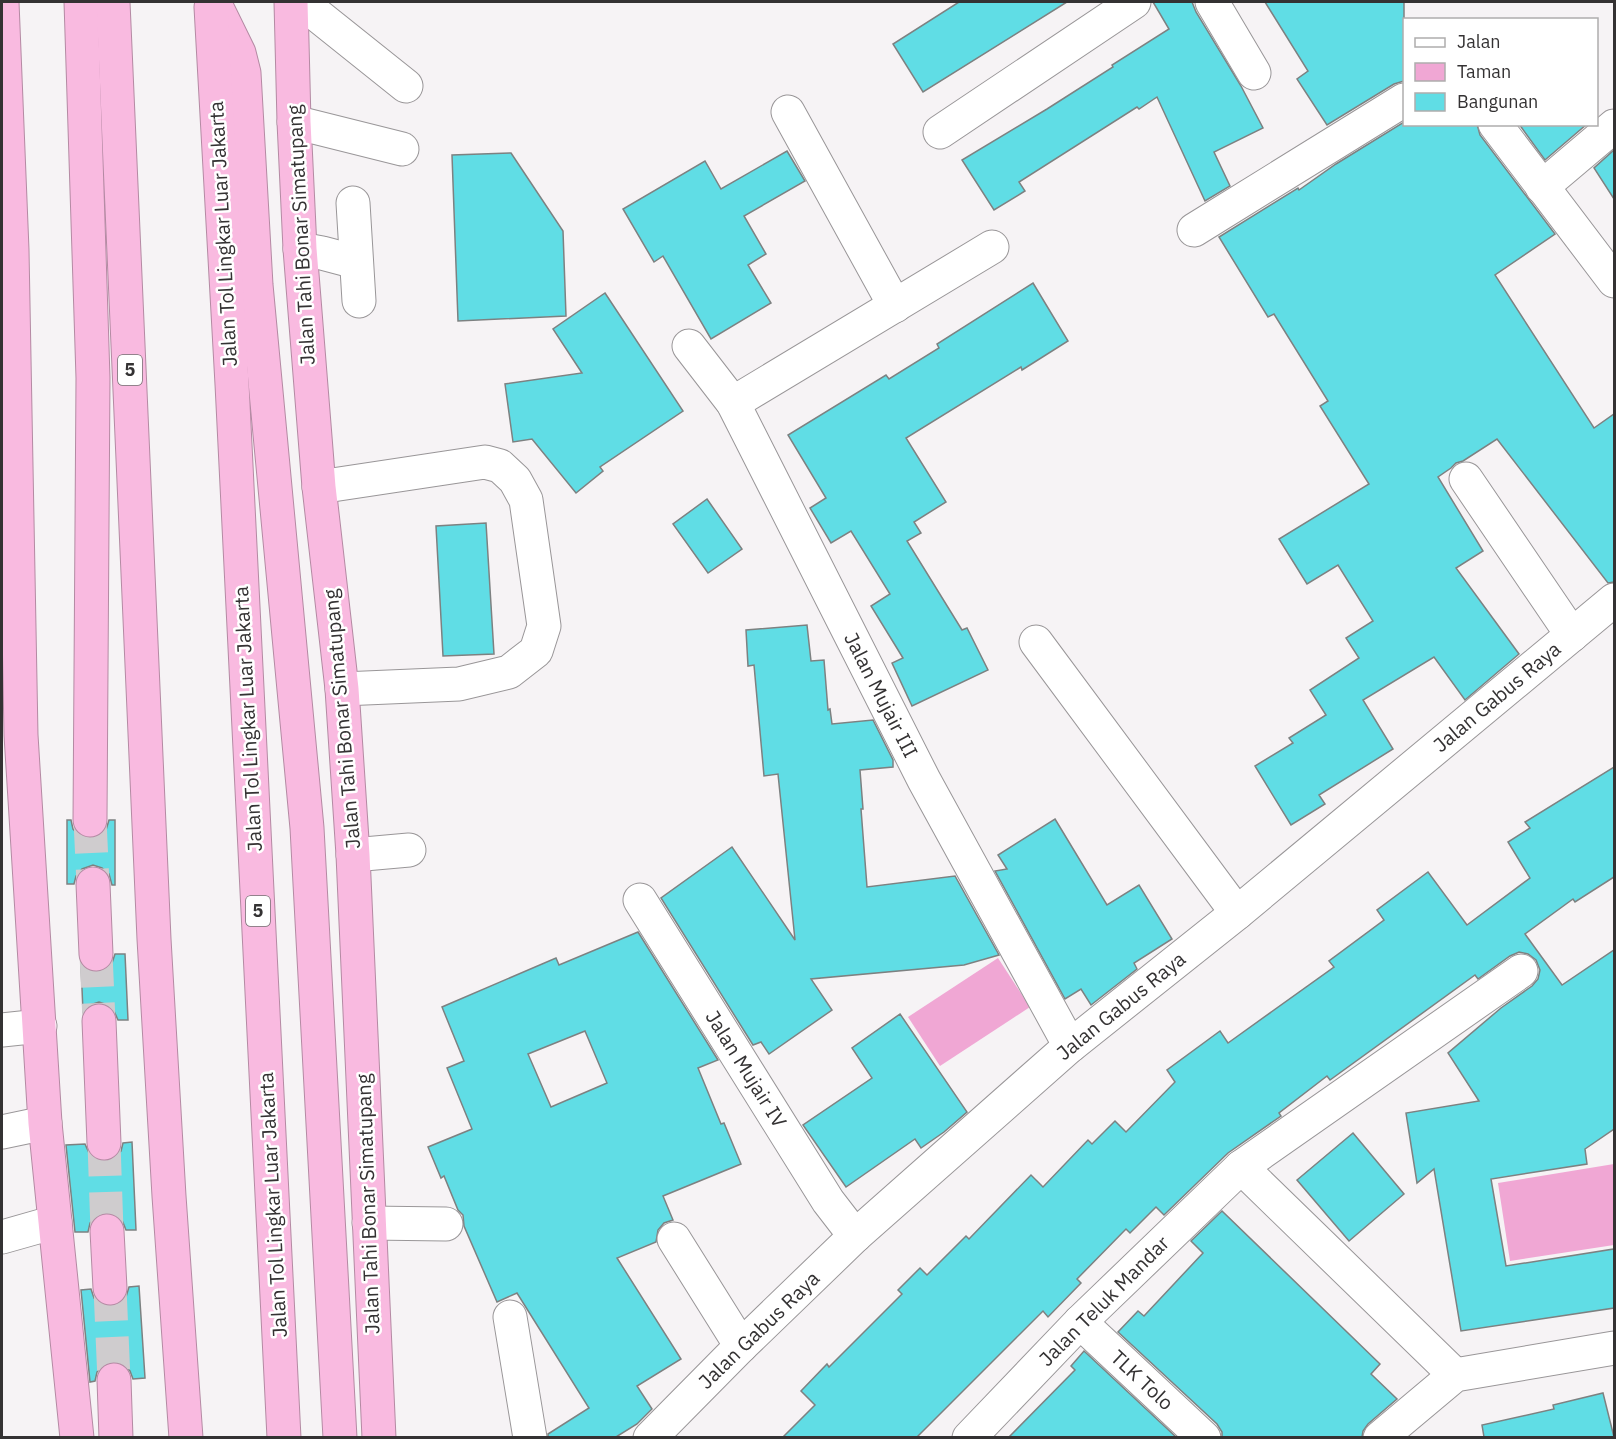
<svg xmlns="http://www.w3.org/2000/svg" width="1616" height="1439" font-family="'IBM Plex Sans',sans-serif">
  <style>
    .green { fill: #f0a7d4 }
    .building { fill: #60dde5; stroke: #7d8181; stroke-width: 1.5; fill-rule: evenodd }
    .lines { fill: none; stroke-linecap: round; stroke-linejoin: round }
    .highway-tunnel { stroke: #cfccce; stroke-width: 33; stroke-dasharray: 33 16; stroke-linecap: butt }
    .minor-casing { stroke: #999698; stroke-width: 35 }
    .highway-casing { stroke: #b48aa3; stroke-width: 35 }
    .minor { stroke: #fff; stroke-width: 33 }
    .highway { stroke: #f9bae0; stroke-width: 33 }
    .labels { text-anchor: middle; stroke-width: 5; stroke-linejoin: round; paint-order: stroke }
    .shield { fill: #fff; stroke: #717070; stroke-width: 1.5 }
    .shield-label { font-size: 18px; font-weight: bold; fill: #343233 }
    .street-label { font-size: 20px; fill: #343233; stroke: #fff }
  </style>
  <rect width="100%" height="100%" fill="#f6f3f5"/>
  <!-- green -->
  <g class="green">
    <path d="M 998,958 L 1030,1007 L 940,1066 L 908,1017 Z"/>
    <path d="M 1614,1164 L 1614,1245 L 1510,1261 L 1498,1183 Z"/>
  </g>
  <!-- building -->
  <g class="building">
    <path d="M 959,2 L 1067,2 L 923,92 L 893,44 Z"/>
    <path d="M 1153,2 L 1192,2 L 1196,12 L 1241,86 L 1263,128 L 1214,152 L 1230,186 L 1205,201 L 1157,97 L 1139,109 L 1137,107 L 1019,182 L 1025,191 L 994,210 L 962,160 L 1047,109 L 1113,67 L 1112,65 L 1169,29 Z"/>
    <path d="M 1265,2 L 1404,2 L 1404,81 L 1394,84 L 1327,125 L 1297,79 L 1308,71 Z"/>
    <path d="M 1404,122 L 1404,124 L 1477,124 L 1480,135 L 1555,234 L 1495,275 L 1594,428 L 1614,414 L 1614,582 L 1608,583 L 1497,439 L 1463,461 L 1456,463 L 1451,468 L 1438,477 L 1483,551 L 1456,568 L 1519,654 L 1465,700 L 1434,657 L 1363,700 L 1393,749 L 1319,795 L 1325,804 L 1291,825 L 1255,766 L 1293,743 L 1289,738 L 1326,715 L 1310,690 L 1359,658 L 1346,638 L 1373,621 L 1338,565 L 1307,584 L 1279,539 L 1369,484 L 1320,406 L 1328,401 L 1274,314 L 1268,317 L 1219,237 L 1298,188 L 1299,190 L 1336,164 Z"/>
    <path d="M 1519,124 L 1587,124 L 1545,160 Z"/>
    <path d="M 1614,150 L 1614,199 L 1594,168 Z"/>
    <path d="M 787,151 L 805,181 L 744,216 L 766,254 L 748,265 L 771,303 L 711,339 L 663,256 L 654,262 L 623,209 L 705,161 L 721,189 Z"/>
    <path d="M 511,153 L 563,231 L 566,316 L 458,321 L 452,155 Z"/>
    <path d="M 1033,283 L 1068,341 L 1022,370 L 1021,367 L 906,438 L 946,502 L 914,522 L 921,533 L 907,541 L 962,630 L 967,628 L 988,670 L 912,706 L 892,663 L 903,658 L 871,606 L 890,594 L 851,531 L 831,543 L 810,508 L 826,498 L 788,435 L 886,375 L 889,379 L 939,348 L 937,344 Z"/>
    <path d="M 605,293 L 683,411 L 600,467 L 603,471 L 576,493 L 532,439 L 513,442 L 505,384 L 582,373 L 553,329 Z"/>
    <path d="M 707,499 L 742,549 L 708,573 L 673,524 Z"/>
    <path d="M 486,523 L 494,654 L 443,656 L 436,526 Z"/>
    <path d="M 807,625 L 811,661 L 824,660 L 828,710 L 830,709 L 832,724 L 873,720 L 893,760 L 893,767 L 860,770 L 863,809 L 861,809 L 867,887 L 955,876 L 999,955 L 964,965 L 811,979 L 832,1010 L 769,1054 L 761,1042 L 753,1045 L 661,898 L 732,847 L 795,940 L 778,774 L 764,776 L 754,665 L 748,666 L 746,630 Z"/>
    <path d="M 1614,767 L 1614,877 L 1575,902 L 1573,899 L 1525,934 L 1562,985 L 1614,950 L 1614,1129 L 1585,1149 L 1587,1164 L 1491,1179 L 1506,1266 L 1614,1249 L 1614,1308 L 1461,1331 L 1434,1169 L 1417,1183 L 1406,1113 L 1479,1101 L 1448,1053 L 1501,1008 L 1532,986 L 1538,979 L 1540,970 L 1536,960 L 1528,954 L 1519,952 L 1510,956 L 1478,979 L 1475,975 L 1330,1080 L 1327,1076 L 1279,1113 L 1281,1116 L 1228,1153 L 1164,1215 L 1156,1207 L 1130,1233 L 1126,1229 L 1077,1279 L 1081,1283 L 1048,1317 L 1043,1311 L 917,1437 L 783,1437 L 815,1405 L 801,1391 L 827,1364 L 829,1367 L 902,1294 L 898,1290 L 920,1268 L 927,1275 L 966,1236 L 969,1239 L 1031,1175 L 1043,1187 L 1088,1140 L 1092,1144 L 1115,1121 L 1126,1132 L 1175,1082 L 1167,1070 L 1220,1031 L 1228,1043 L 1334,967 L 1329,961 L 1384,920 L 1377,910 L 1428,872 L 1467,925 L 1530,878 L 1508,842 L 1530,828 L 1525,822 Z"/>
    <path d="M 1055,819 L 1107,905 L 1139,885 L 1172,939 L 1134,963 L 1137,969 L 1091,1005 L 1081,989 L 1065,999 L 995,871 L 1007,869 L 998,855 Z"/>
    <path d="M 67,820 L 71,820 L 73,829 L 80,836 L 90,839 L 100,836 L 106,830 L 109,820 L 115,820 L 115,885 L 112,885 L 109,874 L 102,868 L 93,865 L 82,869 L 76,876 L 74,884 L 67,884 Z"/>
    <path d="M 638,932 L 718,1060 L 698,1068 L 721,1124 L 724,1123 L 741,1164 L 663,1196 L 673,1220 L 664,1223 L 658,1230 L 656,1242 L 617,1258 L 681,1359 L 637,1386 L 652,1409 L 637,1424 L 616,1437 L 548,1437 L 548,1434 L 589,1408 L 517,1293 L 497,1302 L 464,1226 L 463,1215 L 458,1210 L 444,1176 L 441,1178 L 428,1147 L 472,1129 L 447,1068 L 464,1061 L 442,1007 L 556,958 L 559,965 ZM 585,1031 L 607,1083 L 551,1107 L 528,1054 Z"/>
    <path d="M 115,954 L 125,954 L 128,1020 L 118,1020 L 114,1011 L 108,1005 L 99,1002 L 90,1005 L 83,1012 L 81,965 L 88,971 L 96,973 L 106,970 L 112,963 Z"/>
    <path d="M 900,1014 L 967,1112 L 944,1132 L 921,1148 L 915,1139 L 846,1187 L 803,1125 L 872,1078 L 852,1048 Z"/>
    <path d="M 1353,1133 L 1404,1194 L 1349,1241 L 1297,1180 Z"/>
    <path d="M 132,1142 L 136,1230 L 126,1230 L 122,1220 L 116,1215 L 107,1212 L 96,1216 L 90,1223 L 88,1232 L 75,1232 L 66,1145 L 85,1144 L 89,1153 L 95,1159 L 104,1162 L 114,1158 L 121,1151 L 123,1143 Z"/>
    <path d="M 1222,1211 L 1380,1364 L 1371,1374 L 1397,1399 L 1368,1424 L 1363,1431 L 1362,1437 L 1222,1437 L 1222,1432 L 1217,1424 L 1118,1332 L 1138,1311 L 1144,1316 L 1203,1253 L 1191,1241 Z"/>
    <path d="M 139,1286 L 145,1378 L 133,1379 L 130,1371 L 123,1364 L 113,1361 L 104,1364 L 97,1372 L 95,1381 L 90,1382 L 81,1290 L 91,1289 L 94,1298 L 101,1304 L 112,1307 L 120,1304 L 126,1297 L 129,1287 Z"/>
    <path d="M 1084,1351 L 1176,1437 L 1009,1437 L 1075,1370 L 1071,1366 Z"/>
    <path d="M 1603,1393 L 1614,1437 L 1484,1437 L 1482,1425 L 1554,1409 L 1553,1405 Z"/>
  </g>
  <g class="lines">
    <!-- highway-tunnel -->
    <g class="highway-tunnel">
      <path d="M 90,820 L 93,884"/>
      <path d="M 96,954 L 99,1021"/>
      <path d="M 104,1143 L 107,1231"/>
      <path d="M 110,1288 L 114,1380"/>
    </g>
    <!-- minor casing -->
    <g class="minor-casing">
      <g id="minor">
        <path d="M 301,2 L 406,86"/>
        <path d="M 1212,2 L 1254,73"/>
        <path d="M 788,112 L 895,306"/>
        <path d="M 294,122 L 402,149"/>
        <path d="M 1495,124 L 1614,281"/>
        <path d="M 940,132 L 1134,2"/>
        <path d="M 1542,187 L 1614,126"/>
        <path d="M 353,203 L 359,301"/>
        <path d="M 1194,230 L 1404,100"/>
        <path d="M 300,249 L 322,253 L 356,262"/>
        <path d="M 689,346 L 733,403 L 924,780 L 1070,1046"/>
        <path d="M 733,403 L 992,247"/>
        <path d="M 1466,479 L 1572,635"/>
        <path d="M 319,487 L 485,462 L 500,466 L 515,480 L 526,500 L 544,626 L 536,651 L 509,672 L 459,684 L 342,689"/>
        <path d="M 1036,642 L 1237,913"/>
        <path d="M 353,855 L 409,850"/>
        <path d="M 640,900 L 828,1201 L 855,1236"/>
        <path d="M 2,1030 L 40,1026"/>
        <path d="M 2,1132 L 45,1123"/>
        <path d="M 1241,1167 L 1455,1375"/>
        <path d="M 369,1223 L 446,1224"/>
        <path d="M 2,1237 L 55,1222"/>
        <path d="M 674,1239 L 741,1346"/>
        <path d="M 510,1317 L 530,1438"/>
        <path d="M 1080,1322 L 1204,1438"/>
        <path d="M 650,1438 L 741,1346 L 855,1236 L 1070,1046 L 1237,913 L 1614,600"/>
        <path d="M 969,1438 L 1080,1322 L 1241,1167 L 1521,971"/>
        <path d="M 1380,1438 L 1455,1375 L 1614,1348"/>
      </g>
    </g>
    <!-- highway casing -->
    <g class="highway-casing">
      <g id="highway">
        <path d="M 2,2 L 12,250 L 21,735 L 45,1123 L 77,1438"/>
        <path d="M 81,2 L 93,378 L 90,820"/>
        <path d="M 113,2 L 154,939 L 169,1196 L 186,1438"/>
        <path d="M 214,2 L 239,53 L 244,73 L 256,285 L 307,828 L 340,1438"/>
        <path d="M 291,2 L 294,122 L 300,249 L 319,487 L 342,689 L 353,855 L 379,1438"/>
        <path d="M 211,7 L 232,384 L 284,1438"/>
        <path d="M 93,884 L 96,954"/>
        <path d="M 99,1021 L 104,1143"/>
        <path d="M 107,1231 L 110,1288"/>
        <path d="M 114,1380 L 116,1438"/>
      </g>
    </g>
    <!-- minor -->
    <use href="#minor" class="minor"/>
    <!-- highway -->
    <use href="#highway" class="highway"/>
  </g>
  <g class="labels">
    <!-- shield labels -->
    <g class="shield">
      <rect x="118" y="355" width="24" height="30" rx="4.5"/>
      <rect x="246" y="896" width="24" height="30" rx="4.5"/>
    </g>
    <g class="shield-label">
      <text x="130" y="376">5</text>
      <text x="258" y="917">5</text>
    </g>
    <!-- street labels -->
    <g class="street-label">
      <text transform="translate(223 234) rotate(-93)" y="7">Jalan Tol Lingkar Luar Jakarta</text>
      <text transform="translate(301 235) rotate(-93)" y="7">Jalan Tahi Bonar Simatupang</text>
      <text transform="translate(881 695) rotate(63)" y="7">Jalan Mujair III</text>
      <text transform="translate(1497 697) rotate(-40)" y="7">Jalan Gabus Raya</text>
      <text transform="translate(248 719) rotate(-93)" y="7">Jalan Tol Lingkar Luar Jakarta</text>
      <text transform="translate(342 719) rotate(-95)" y="7">Jalan Tahi Bonar Simatupang</text>
      <text transform="translate(1121 1006) rotate(-39)" y="7">Jalan Gabus Raya</text>
      <text transform="translate(746 1069) rotate(58)" y="7">Jalan Mujair IV</text>
      <text transform="translate(368 1204) rotate(-92)" y="7">Jalan Tahi Bonar Simatupang</text>
      <text transform="translate(273 1205) rotate(-93)" y="7">Jalan Tol Lingkar Luar Jakarta</text>
      <text transform="translate(1104 1301) rotate(-45)" y="7">Jalan Teluk Mandar</text>
      <text transform="translate(759 1330) rotate(-44)" y="7">Jalan Gabus Raya</text>
      <text transform="translate(1142 1380) rotate(43)" y="7">TLK Tolo</text>
    </g>
  </g>
  <!-- border -->
  <rect width="1616" height="1439" fill="none" stroke="#343233" stroke-width="6"/>
  <!-- legend -->
  <rect x="1403" y="18" width="195" height="108" fill="#ffffff" stroke="#aeadad" stroke-width="1.5"/>
  <rect x="1415" y="38" width="30" height="9" fill="#ffffff" stroke="#aeadad" stroke-width="1.5"/>
  <text x="1457" y="48" font-size="18" fill="#343233">Jalan</text>
  <rect x="1415" y="63" width="30" height="18" fill="#f0a7d4" stroke="#aeadad" stroke-width="1.5"/>
  <text x="1457" y="78" font-size="18" fill="#343233">Taman</text>
  <rect x="1415" y="93" width="30" height="18" fill="#60dde5" stroke="#aeadad" stroke-width="1.5"/>
  <text x="1457" y="108" font-size="18" fill="#343233">Bangunan</text>
</svg>
